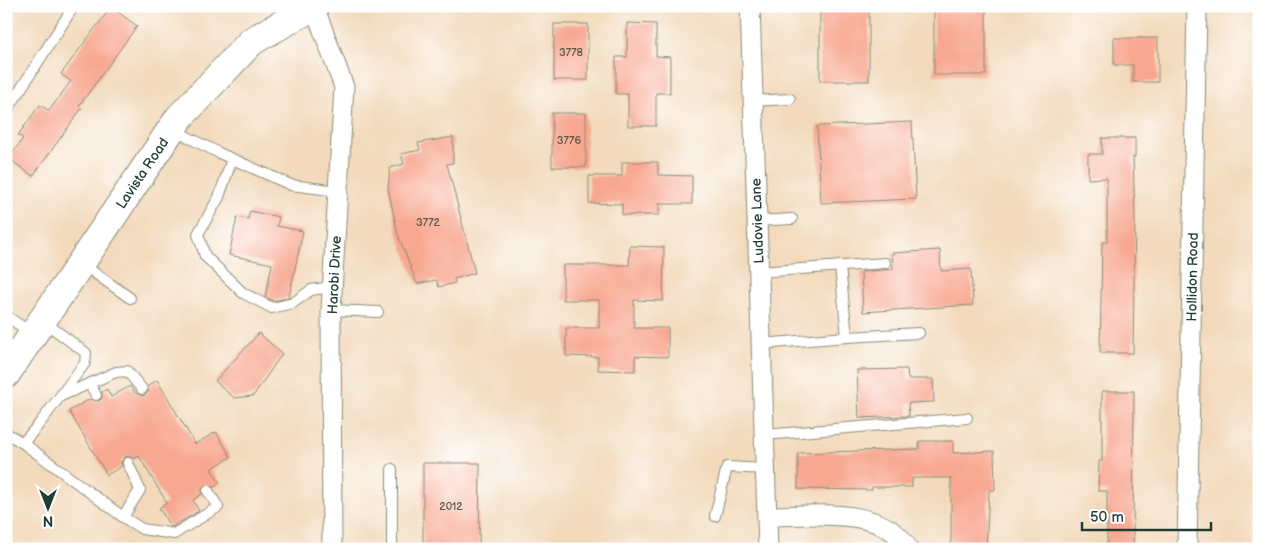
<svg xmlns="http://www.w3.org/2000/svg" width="1265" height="555" font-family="'Balsamiq Sans',sans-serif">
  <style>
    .building { fill: #f8a790 }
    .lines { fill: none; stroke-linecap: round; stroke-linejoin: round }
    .service-casing { stroke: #898c78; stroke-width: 12 }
    .minor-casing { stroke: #898c78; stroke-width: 21 }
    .secondary-casing { stroke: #898c78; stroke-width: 30 }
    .service { stroke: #fff; stroke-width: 10 }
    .minor { stroke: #fff; stroke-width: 19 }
    .secondary { stroke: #fff; stroke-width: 28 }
    .labels { text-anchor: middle; stroke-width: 4; stroke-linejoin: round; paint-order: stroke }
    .number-label { font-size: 11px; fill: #55584b }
    .street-label { font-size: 14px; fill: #1f3d34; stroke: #fff }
  </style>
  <rect width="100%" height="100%" fill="#fff"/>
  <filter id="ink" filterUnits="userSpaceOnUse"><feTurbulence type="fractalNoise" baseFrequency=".02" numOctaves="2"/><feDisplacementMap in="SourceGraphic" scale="10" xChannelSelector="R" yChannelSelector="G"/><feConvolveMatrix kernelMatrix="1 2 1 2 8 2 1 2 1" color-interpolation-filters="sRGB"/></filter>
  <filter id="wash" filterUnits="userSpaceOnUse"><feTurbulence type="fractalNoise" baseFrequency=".0096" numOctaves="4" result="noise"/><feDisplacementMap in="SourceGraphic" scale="20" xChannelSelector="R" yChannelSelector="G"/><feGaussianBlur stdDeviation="1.12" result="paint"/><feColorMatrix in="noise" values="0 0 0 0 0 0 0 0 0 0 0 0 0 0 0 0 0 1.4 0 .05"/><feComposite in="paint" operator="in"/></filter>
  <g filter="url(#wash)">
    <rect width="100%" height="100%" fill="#f3dabc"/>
    <g id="blocks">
      <!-- building -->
      <g class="building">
        <rect x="820" y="6" width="49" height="75"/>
        <rect x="934" y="6" width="52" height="69"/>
        <path d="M 111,7 L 137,26 L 79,106 L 82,108 L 33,176 L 9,159 L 23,138 L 18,135 L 40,105 L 49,111 L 71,81 L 61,74 Z"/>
        <path d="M 627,23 L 656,24 L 656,56 L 670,57 L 670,93 L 656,93 L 656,126 L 628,126 L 628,94 L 616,94 L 616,57 L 627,57 Z"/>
        <rect x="554" y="24" width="34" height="56"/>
        <path d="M 1114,38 L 1158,38 L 1158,82 L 1133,82 L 1133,65 L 1114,65 Z"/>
        <rect x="552" y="113" width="34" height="54"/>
        <path d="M 912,122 L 916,199 L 821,203 L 817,126 Z"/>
        <path d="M 453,137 L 453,163 L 447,164 L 475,273 L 454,279 L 455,283 L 439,287 L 436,280 L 417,284 L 398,235 L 388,188 L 390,168 L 404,164 L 401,154 L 420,150 L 418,143 Z"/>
        <path d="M 1102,138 L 1135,138 L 1135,157 L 1133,157 L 1135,219 L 1133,353 L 1100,353 L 1102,242 L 1107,242 L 1107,178 L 1088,179 L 1088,154 L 1102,154 Z"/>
        <path d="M 622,162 L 658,162 L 658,175 L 692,176 L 692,204 L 659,204 L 659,215 L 622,215 L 622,204 L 589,203 L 589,176 L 622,176 Z"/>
        <path d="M 250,211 L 279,217 L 277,226 L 303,231 L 289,297 L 274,301 L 265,297 L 272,264 L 229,255 L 237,217 L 248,219 Z"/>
        <path d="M 630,246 L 664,247 L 663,301 L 634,300 L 634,328 L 668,328 L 668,357 L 635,356 L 635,371 L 598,370 L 598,357 L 566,356 L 566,328 L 599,328 L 599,300 L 563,300 L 563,265 L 629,265 Z"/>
        <path d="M 940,250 L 941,271 L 971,269 L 973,305 L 863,312 L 861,272 L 893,269 L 892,253 Z"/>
        <path d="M 259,333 L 282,354 L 253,396 L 234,398 L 215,381 Z"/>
        <path d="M 907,369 L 908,379 L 933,379 L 934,402 L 908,403 L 909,416 L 859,418 L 857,370 Z"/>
        <path d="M 157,380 L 195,444 L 216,432 L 231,457 L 211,469 L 220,483 L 214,487 L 205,485 L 202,488 L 202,494 L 193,500 L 199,511 L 172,527 L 170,526 L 159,508 L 167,503 L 139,456 L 134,459 L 129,456 L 125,457 L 121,462 L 122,466 L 107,475 L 69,411 L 90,399 L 99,401 L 102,398 L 102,392 L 107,389 L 111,397 L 130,386 L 135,393 L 144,396 L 148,392 L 148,386 Z"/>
        <path d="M 1102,391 L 1134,391 L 1133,549 L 1107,549 L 1107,491 L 1098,491 L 1099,461 L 1102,461 Z"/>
        <path d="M 919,441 L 953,441 L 953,453 L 994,451 L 995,490 L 989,490 L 986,549 L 951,549 L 951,478 L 912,478 L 912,487 L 872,487 L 872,490 L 798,489 L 798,453 L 919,449 Z"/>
        <path d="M 423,463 L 480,463 L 479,549 L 423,549 Z"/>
      </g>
    </g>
  </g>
  <g filter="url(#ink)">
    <use href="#blocks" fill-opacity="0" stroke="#898c78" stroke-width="1"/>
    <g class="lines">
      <!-- service casing -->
      <g class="service-casing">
        <g id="service">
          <path d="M 753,101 L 790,99"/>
          <path d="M 6,112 L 72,9 L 72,6"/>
          <path d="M 172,129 L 219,153 L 291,185 L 338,191"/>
          <path d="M 232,159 L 219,197 L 198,234 L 205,256 L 243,293 L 272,308 L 293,303 L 311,290 L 332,287"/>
          <path d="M 757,221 L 792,219"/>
          <path d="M 82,264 L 130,298"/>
          <path d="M 759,272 L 885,263"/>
          <path d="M 331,310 L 378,312"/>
          <path d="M 6,316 L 33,334"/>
          <path d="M 847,337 L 919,333"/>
          <path d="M 761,344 L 847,337 L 840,266"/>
          <path d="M 90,385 L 96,395"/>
          <path d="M 61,396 L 116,372 L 127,371 L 142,389"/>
          <path d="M 6,433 L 23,443 L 40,423 L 85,363 L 86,353 L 43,321"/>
          <path d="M 764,435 L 967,418"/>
          <path d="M 23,443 L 123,517 L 142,529 L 174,534 L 218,507 L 208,491"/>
          <path d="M 392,469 L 392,549"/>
          <path d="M 715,516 L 727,467 L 766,469"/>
          <path d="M 123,517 L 140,490 L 128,463"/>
        </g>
      </g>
      <!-- minor casing -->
      <g class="minor-casing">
        <g id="minor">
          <path d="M 314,6 L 344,87 L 331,310 L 332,549"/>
          <path d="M 750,6 L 768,549"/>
          <path d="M 767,516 C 809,516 885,505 908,549"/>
          <path d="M 1187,549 L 1197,6"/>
        </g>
      </g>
      <!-- secondary casing -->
      <g class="secondary-casing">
        <path id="secondary" d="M 6,374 L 179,118 L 252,41 L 314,6"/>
      </g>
      <!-- service -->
      <use href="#service" class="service"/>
      <!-- minor -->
      <use href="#minor" class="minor"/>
      <!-- secondary -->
      <use href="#secondary" class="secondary"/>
    </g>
  </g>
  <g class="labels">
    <!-- number labels -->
    <g class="number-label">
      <text x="571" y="56">3778</text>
      <text x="569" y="144">3776</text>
      <text x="428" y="226">3772</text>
      <text x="451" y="510">2012</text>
    </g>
    <!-- street labels -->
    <g class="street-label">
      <text transform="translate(142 173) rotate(-56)" y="5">Lavista Road</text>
      <text transform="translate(757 221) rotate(-92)" y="5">Ludovie Lane</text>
      <text transform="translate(334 275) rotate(-87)" y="5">Harobi Drive</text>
      <text transform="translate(1192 277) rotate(-89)" y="5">Hollidon Road</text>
    </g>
  </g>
  <!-- margin -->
  <rect width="1265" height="555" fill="none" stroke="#fff" stroke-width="25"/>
  <!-- north arrow -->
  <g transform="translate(48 508) rotate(180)" stroke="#ffffff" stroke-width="4" paint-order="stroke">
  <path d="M0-4L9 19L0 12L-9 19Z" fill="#1f3d34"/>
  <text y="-8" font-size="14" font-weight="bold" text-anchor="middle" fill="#1f3d34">N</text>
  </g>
  <!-- scale -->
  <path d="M1082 522v8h129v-8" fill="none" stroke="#1f3d34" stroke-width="2.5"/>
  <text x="1090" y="522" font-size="15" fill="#1f3d34" stroke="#ffffff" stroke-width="4" paint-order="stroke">50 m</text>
</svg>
